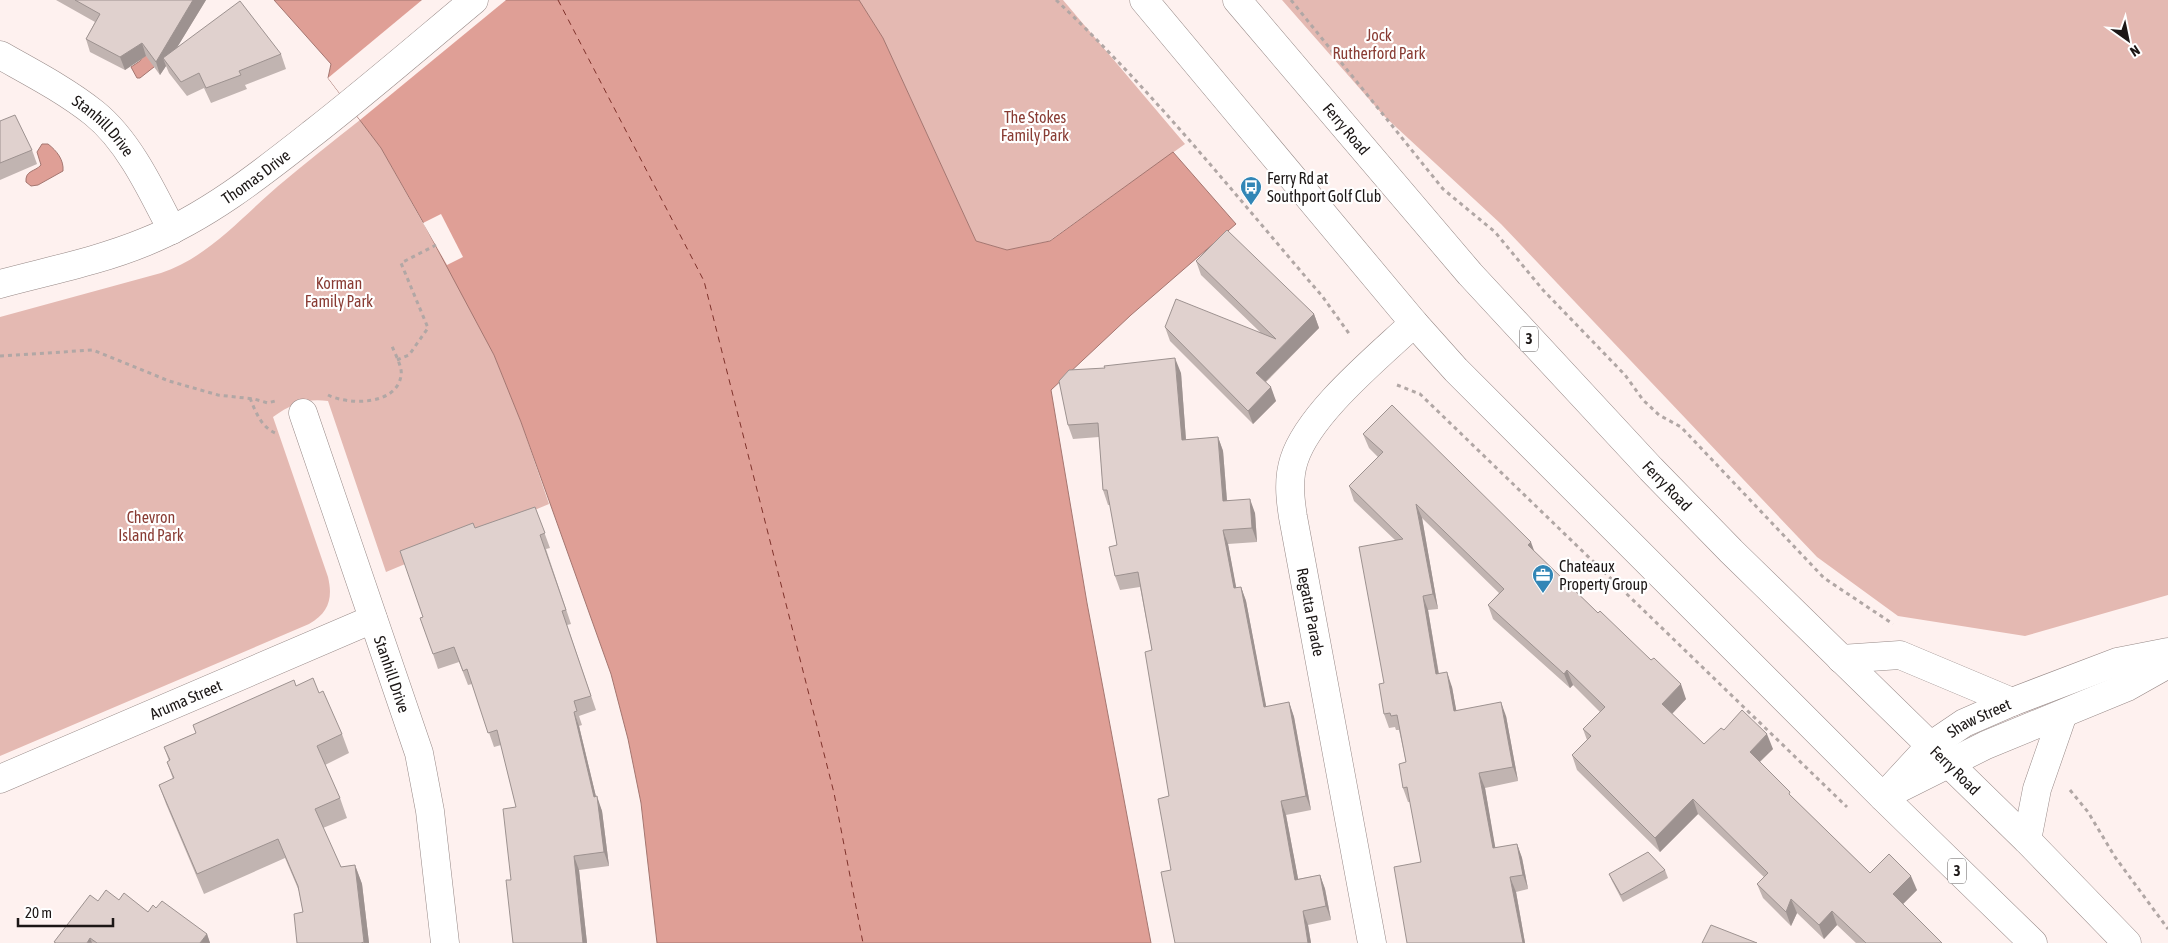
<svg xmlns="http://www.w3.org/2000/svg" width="2168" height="943" font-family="'Asap Condensed',sans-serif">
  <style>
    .green { fill: #e4b9b2 }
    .water { fill: #df9f96; stroke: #a47670 }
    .pier { fill: #fef1ef }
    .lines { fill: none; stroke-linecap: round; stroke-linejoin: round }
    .ferry { stroke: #7f322b; stroke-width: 1; stroke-dasharray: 6 5; stroke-linecap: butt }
    .minor-casing { stroke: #978987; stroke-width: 29 }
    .secondary-casing { stroke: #978987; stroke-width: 29 }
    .primary-casing { stroke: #978987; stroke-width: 29 }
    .path { stroke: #b1a7a5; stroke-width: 3; stroke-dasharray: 4 4; stroke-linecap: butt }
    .minor { stroke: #fff; stroke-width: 28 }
    .secondary { stroke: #fff; stroke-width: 28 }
    .primary { stroke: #fff; stroke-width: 28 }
    .wall { fill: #c1b4b1 }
    .shaded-wall { fill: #9d9290 }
    .building { fill: #e0d1ce; stroke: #9d9290 }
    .labels { text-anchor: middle; stroke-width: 4.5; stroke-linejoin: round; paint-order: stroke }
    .shield { fill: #fff; stroke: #605d5c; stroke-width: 1 }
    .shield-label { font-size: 15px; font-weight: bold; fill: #1c1716 }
    .park-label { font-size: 16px; fill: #893c34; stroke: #fff }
    .street-label { font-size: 16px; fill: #1c1716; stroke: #fff }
    .poi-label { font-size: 16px; fill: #1c1716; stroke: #fff; text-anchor: start }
  </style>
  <rect width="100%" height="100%" fill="#fef1ef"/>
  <!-- green -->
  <g class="green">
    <path d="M 859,0 L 1063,0 L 1185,144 L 1049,241 L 1007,250 L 976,241 L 883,38 Z"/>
    <path d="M 1282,0 L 2168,0 L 2168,595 L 2025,636 L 1898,616 L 1817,557 L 1501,224 L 1383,115 Z"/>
    <path d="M 360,120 L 381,148 L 457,284 L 494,355 L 521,422 L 549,504 L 386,572 L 328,401 C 306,398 291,404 273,417 L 328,577 C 333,598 329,613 309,624 L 0,756 L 0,317 L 161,273 C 207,258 241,218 277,187 C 304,164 332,142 360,120 Z"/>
  </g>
  <!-- water -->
  <g class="water">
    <path d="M 274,0 L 859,0 L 883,38 L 976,241 L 1007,250 L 1050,241 L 1173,152 L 1236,224 L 1131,315 L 1051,390 L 1087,603 L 1151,943 L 657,943 L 641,803 L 628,739 L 611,674 L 521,422 L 494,355 L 423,222 L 381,148 L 328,78 L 331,64 Z"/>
    <path d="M 152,40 L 173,52 L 140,78 L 137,78 L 131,67 L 140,61 Z"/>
    <path d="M 42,144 L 48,144 C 57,151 64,160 63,171 L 38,185 L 31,186 L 26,182 C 25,170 35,172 41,165 L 37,152 Z"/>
  </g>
  <!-- pier -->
  <g class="pier">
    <path d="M 422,0 L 506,0 L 360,120 L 328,78 Z"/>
    <path d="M 441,214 L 463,257 L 447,265 L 423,223 Z"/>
  </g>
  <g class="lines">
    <!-- ferry -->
    <path class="ferry" d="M 558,0 L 704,281 L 834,793 L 863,943"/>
    <!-- minor casing -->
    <g class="minor-casing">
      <g id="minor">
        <path id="s1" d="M 0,55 C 32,73 65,90 94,113 C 129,141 152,191 172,230"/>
        <path id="s2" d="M 303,413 L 419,753 L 430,811 L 445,943"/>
        <path id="s3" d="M 0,779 L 373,619"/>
        <path d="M 1900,788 L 1986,745 L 2127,687 L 2168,664"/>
        <path id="s4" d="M 1883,797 L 1930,746 L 1964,723 L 2012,702 L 2117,662 L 2168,652"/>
        <path d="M 1372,943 L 1293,517 C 1290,498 1288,479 1294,460 C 1309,413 1377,358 1414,323"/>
      </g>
    </g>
    <!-- secondary casing -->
    <g class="secondary-casing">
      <g id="secondary">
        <path id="s5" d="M 0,284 C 48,271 99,261 145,242 C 207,217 261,174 313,133 C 368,90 420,45 474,0"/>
      </g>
    </g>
    <!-- primary casing -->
    <g class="primary-casing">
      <g id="primary">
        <path d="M 1144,0 L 1414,323 L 1456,370 L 1883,797 L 2033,943"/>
        <path id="s6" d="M 1237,0 L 1470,274 L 1651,469 L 1731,551 L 2027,840 L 2127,943"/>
        <path d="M 1841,659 L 1900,655 L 2012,702"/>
        <path d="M 2027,840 L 2037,789 L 2063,714"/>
      </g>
    </g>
    <!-- path -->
    <g class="path">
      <path d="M 1056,0 C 1153,91 1236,196 1322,296 L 1350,335"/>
      <path d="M 1291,0 L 1443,189 L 1495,232 L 1543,290 L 1625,375 L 1643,400 L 1659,415 L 1681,427 L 1824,578 L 1893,624"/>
      <path d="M 0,356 L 93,350 L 169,381 L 218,395 L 254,399 L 268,403 L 275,401"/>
      <path d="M 397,360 L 409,355 L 428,328 L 401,263 L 436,245"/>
      <path d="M 1397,385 L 1420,394 L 1847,807"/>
      <path d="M 328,395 C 348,405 396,406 401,376 C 403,368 395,354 392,346"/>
      <path d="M 250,398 C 256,413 262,429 278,434"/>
      <path d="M 2070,790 L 2088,812 L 2115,857 L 2168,929"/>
    </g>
    <!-- minor -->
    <use href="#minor" class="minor"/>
    <!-- secondary -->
    <use href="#secondary" class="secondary"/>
    <!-- primary -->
    <use href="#primary" class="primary"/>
  </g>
  <!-- wall -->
  <g class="wall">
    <path d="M 56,0 L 206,0 L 176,49 L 281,54 L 286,69 L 245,85 L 247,89 L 211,103 L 204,88 L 187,96 L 169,73 L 166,66 L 160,75 L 146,56 L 125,70 L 90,52 L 86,39 L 95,22 Z"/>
    <path d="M 0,121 L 32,150 L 37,164 L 0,180 Z"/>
    <path d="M 1196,261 L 1314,314 L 1319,328 L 1266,382 L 1276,401 L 1253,424 L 1170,341 L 1165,327 L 1260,332 L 1201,275 Z"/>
    <path d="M 1181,373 L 1186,440 L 1218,437 L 1223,451 L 1227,500 L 1255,513 L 1257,542 L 1228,544 L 1236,588 L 1241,587 L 1246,601 L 1266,707 L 1289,702 L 1294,717 L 1311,810 L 1286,815 L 1298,879 L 1320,875 L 1325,889 L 1331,920 L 1308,925 L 1311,943 L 1175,943 L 1171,870 L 1169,796 L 1152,650 L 1140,587 L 1120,590 L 1115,576 L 1117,545 L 1110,505 L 1108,505 L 1103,490 L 1099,437 L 1073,439 L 1068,425 Z"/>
    <path d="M 1363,434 L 1534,551 L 1686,699 L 1672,714 L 1704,744 L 1724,730 L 1773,749 L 1760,762 L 1792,797 L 1870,873 L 1917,890 L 1903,904 L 1942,943 L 1856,943 L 1837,925 L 1824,939 L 1797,913 L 1791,926 L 1763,898 L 1757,884 L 1764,877 L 1698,814 L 1660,852 L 1577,770 L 1572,755 L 1587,740 L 1583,729 L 1600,712 L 1573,685 L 1570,688 L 1493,619 L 1488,605 L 1499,593 L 1422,518 L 1438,609 L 1428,610 L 1439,674 L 1452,687 L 1456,710 L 1506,716 L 1518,781 L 1485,788 L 1495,848 L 1517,844 L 1522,858 L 1528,889 L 1516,892 L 1525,943 L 1407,943 L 1421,862 L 1410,802 L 1408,802 L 1403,788 L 1406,762 L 1399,730 L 1396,730 L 1395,727 L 1389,728 L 1384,714 L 1384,683 L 1395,540 L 1354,501 L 1349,486 L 1378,457 L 1369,448 Z"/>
    <path d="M 535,507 L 550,548 L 546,549 L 571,624 L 567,625 L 596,710 L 579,716 L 582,725 L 579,726 L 596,797 L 602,811 L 609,866 L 579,870 L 587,943 L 513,943 L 511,880 L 516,807 L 501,745 L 494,747 L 472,684 L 468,685 L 459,662 L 438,669 L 433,654 L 423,617 L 475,528 Z"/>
    <path d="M 296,686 L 319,693 L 342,734 L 349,753 L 325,765 L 340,798 L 347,818 L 323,828 L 341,867 L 355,865 L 362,884 L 369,943 L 297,943 L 303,912 L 299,891 L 285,858 L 204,894 L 166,804 L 159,785 L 173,779 L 167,762 L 169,761 L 164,747 L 196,733 L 193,725 Z"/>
    <path d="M 1665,870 L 1668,878 L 1623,902 L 1612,881 L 1609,874 Z"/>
    <path d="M 119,900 L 207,934 L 210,943 L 55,943 L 54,942 L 98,901 Z"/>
  </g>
  <!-- shaded-wall -->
  <g class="shaded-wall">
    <path d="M 193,0 L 206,0 L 167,64 L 163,58 L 166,66 L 160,75 L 156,62 Z"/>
    <path d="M 142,43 L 146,56 L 125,70 L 120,57 Z"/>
    <path d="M 1314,314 L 1319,328 L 1261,386 L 1256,373 Z"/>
    <path d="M 1175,358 L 1181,373 L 1187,454 L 1182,440 Z"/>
    <path d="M 1271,387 L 1276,401 L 1253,424 L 1248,411 Z"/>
    <path d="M 1218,437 L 1223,451 L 1228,515 L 1223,501 Z"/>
    <path d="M 1250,499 L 1255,513 L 1257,542 L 1252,528 Z"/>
    <path d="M 1416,504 L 1422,518 L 1438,609 L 1433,594 Z"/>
    <path d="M 1223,530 L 1228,544 L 1239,602 L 1234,588 Z"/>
    <path d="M 1531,542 L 1536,556 L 1528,545 Z"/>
    <path d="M 1241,587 L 1246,601 L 1269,721 L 1264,707 Z"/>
    <path d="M 1423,596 L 1428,610 L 1441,688 L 1436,674 Z"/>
    <path d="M 1567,670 L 1573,685 L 1570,688 L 1564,674 Z"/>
    <path d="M 1447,672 L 1452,687 L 1459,725 L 1454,711 Z"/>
    <path d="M 1681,684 L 1686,699 L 1667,719 L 1662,704 Z"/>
    <path d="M 1289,702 L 1294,717 L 1311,810 L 1306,796 Z"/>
    <path d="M 1501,702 L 1506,716 L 1518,781 L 1513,767 Z"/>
    <path d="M 574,712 L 579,726 L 599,809 L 597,796 L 602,811 L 609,866 L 604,852 L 594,797 Z"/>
    <path d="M 1767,734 L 1773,749 L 1755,766 L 1750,752 Z"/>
    <path d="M 1479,773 L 1485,788 L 1498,863 L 1493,848 Z"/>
    <path d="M 1693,799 L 1698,814 L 1660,852 L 1655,838 Z"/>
    <path d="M 1281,801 L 1286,815 L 1301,894 L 1295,880 Z"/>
    <path d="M 1517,844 L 1522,858 L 1528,889 L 1523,875 Z"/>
    <path d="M 574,856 L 579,870 L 587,943 L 583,943 Z"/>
    <path d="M 355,865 L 362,884 L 369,943 L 364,943 L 364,942 Z"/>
    <path d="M 1320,875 L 1325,889 L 1331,920 L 1326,906 Z"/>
    <path d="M 1911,876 L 1917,890 L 1898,909 L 1893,894 Z"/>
    <path d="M 1510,877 L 1516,892 L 1525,943 L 1523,943 Z"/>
    <path d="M 1791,899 L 1797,913 L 1791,926 L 1786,912 Z"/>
    <path d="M 1303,911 L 1308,925 L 1311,943 L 1308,943 Z"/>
    <path d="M 1832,911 L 1837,925 L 1824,939 L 1819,925 Z"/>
    <path d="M 207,934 L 210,943 L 200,943 Z"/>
    <path d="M 90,938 L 92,943 L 87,943 Z"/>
  </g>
  <!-- building -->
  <g class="building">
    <path d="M 75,0 L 193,0 L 156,62 L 142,43 L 120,57 L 86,39 L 100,14 Z"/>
    <path d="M 240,1 L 281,54 L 239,71 L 241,75 L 206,88 L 199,73 L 181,82 L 163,58 Z"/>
    <path d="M 15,115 L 32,150 L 0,163 L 0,121 Z"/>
    <path d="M 1227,230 L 1314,314 L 1256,373 L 1271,387 L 1248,411 L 1165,327 L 1176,299 L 1276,339 L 1196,261 Z"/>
    <path d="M 1175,358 L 1182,440 L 1218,437 L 1223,501 L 1250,499 L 1252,528 L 1223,530 L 1234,588 L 1241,587 L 1264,707 L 1289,702 L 1306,796 L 1281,801 L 1295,880 L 1320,875 L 1326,906 L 1303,911 L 1308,943 L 1175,943 L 1161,872 L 1171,870 L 1158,799 L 1169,796 L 1145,652 L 1152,650 L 1138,572 L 1115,576 L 1109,547 L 1117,545 L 1107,490 L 1103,490 L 1098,423 L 1068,425 L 1059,381 L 1069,370 L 1105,368 L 1104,366 Z"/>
    <path d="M 1392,405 L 1531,542 L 1528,545 L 1598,613 L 1600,611 L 1651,660 L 1654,658 L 1681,684 L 1662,704 L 1704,744 L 1721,728 L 1724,730 L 1742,710 L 1767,734 L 1750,752 L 1790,792 L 1789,794 L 1870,873 L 1889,854 L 1911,876 L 1893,894 L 1942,943 L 1866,943 L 1832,911 L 1819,925 L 1791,899 L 1786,912 L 1757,884 L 1768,873 L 1693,799 L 1655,838 L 1572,755 L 1591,736 L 1583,729 L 1605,707 L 1567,670 L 1564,674 L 1488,605 L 1504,589 L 1416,504 L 1433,594 L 1423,596 L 1436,674 L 1447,672 L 1454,711 L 1501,702 L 1513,767 L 1479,773 L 1493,848 L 1517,844 L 1523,875 L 1510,877 L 1523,943 L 1407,943 L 1394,867 L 1421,862 L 1407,787 L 1403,788 L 1399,764 L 1406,762 L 1397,715 L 1391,716 L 1390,713 L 1384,714 L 1379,684 L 1384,683 L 1359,547 L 1403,539 L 1349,486 L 1383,452 L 1363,434 Z"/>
    <path d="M 535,507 L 545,533 L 540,535 L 566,610 L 562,611 L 591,696 L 574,701 L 577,711 L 574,712 L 594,797 L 597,796 L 604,852 L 574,856 L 583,943 L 513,943 L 506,880 L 511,880 L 503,809 L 516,807 L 497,730 L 488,733 L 467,669 L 463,671 L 454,647 L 433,654 L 420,618 L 423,617 L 400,551 L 473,523 L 475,528 Z"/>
    <path d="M 313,678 L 319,693 L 323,691 L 342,734 L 317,746 L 340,798 L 315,809 L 341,867 L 355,865 L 364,942 L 361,943 L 297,943 L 294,914 L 303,912 L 298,886 L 278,839 L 197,874 L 159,785 L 174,778 L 167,762 L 170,760 L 164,747 L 196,733 L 193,725 L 294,680 L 296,686 Z"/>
    <path d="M 1648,852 L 1665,870 L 1621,895 L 1609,874 Z"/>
    <path d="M 106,890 L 119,900 L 124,893 L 148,912 L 153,905 L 156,908 L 162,901 L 207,934 L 200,943 L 97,943 L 90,938 L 87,943 L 56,943 L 54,942 L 90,895 L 98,901 Z"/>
    <path d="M 1711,925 L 1757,943 L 1702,943 Z"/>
  </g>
  <!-- icons -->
  <defs>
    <g id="bus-pin" transform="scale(1.125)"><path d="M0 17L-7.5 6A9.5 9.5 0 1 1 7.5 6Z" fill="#3286b6" stroke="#fff"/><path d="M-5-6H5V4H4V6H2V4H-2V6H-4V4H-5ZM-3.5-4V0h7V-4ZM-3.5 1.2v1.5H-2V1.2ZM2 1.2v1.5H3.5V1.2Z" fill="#fff"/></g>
    <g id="office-pin" transform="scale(1.125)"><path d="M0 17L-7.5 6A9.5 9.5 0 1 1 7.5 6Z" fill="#3286b6" stroke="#fff"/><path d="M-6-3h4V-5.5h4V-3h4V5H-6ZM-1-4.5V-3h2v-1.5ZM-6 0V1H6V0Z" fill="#fff"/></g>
  </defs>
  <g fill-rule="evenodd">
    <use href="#bus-pin" x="1251" y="187"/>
    <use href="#office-pin" x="1543" y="575"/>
  </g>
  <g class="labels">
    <!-- shield labels -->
    <g class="shield">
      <rect x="1520" y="326.5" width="18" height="25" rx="4"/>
      <rect x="1948" y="858.5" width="18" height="25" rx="4"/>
    </g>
    <g class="shield-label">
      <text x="1529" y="344">3</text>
      <text x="1957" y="876">3</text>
    </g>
    <!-- park labels -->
    <g class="park-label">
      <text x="1379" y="41">Jock<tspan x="1379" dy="18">Rutherford Park</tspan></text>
      <text x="1035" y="123">The Stokes<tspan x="1035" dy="18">Family Park</tspan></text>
      <text x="339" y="289">Korman<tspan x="339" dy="18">Family Park</tspan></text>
      <text x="151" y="523">Chevron<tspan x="151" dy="18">Island Park</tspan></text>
    </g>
    <!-- street labels -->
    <g class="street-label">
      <text dy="6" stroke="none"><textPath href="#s1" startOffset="126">Stanhill Drive</textPath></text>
      <text dy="6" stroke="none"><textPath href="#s6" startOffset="169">Ferry Road</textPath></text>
      <text dy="6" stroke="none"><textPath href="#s5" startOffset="280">Thomas Drive</textPath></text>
      <text dy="6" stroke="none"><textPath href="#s6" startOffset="649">Ferry Road</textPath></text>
      <text transform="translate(1311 612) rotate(79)" y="6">Regatta Parade</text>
      <text dy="6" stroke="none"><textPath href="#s2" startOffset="276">Stanhill Drive</textPath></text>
      <text dy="6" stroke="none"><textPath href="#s3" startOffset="202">Aruma Street</textPath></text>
      <text dy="6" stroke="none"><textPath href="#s4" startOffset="126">Shaw Street</textPath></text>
      <text dy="6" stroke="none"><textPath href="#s6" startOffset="1054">Ferry Road</textPath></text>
    </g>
    <!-- poi labels -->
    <g class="poi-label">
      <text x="1267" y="184">Ferry Rd at<tspan x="1267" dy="18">Southport Golf Club</tspan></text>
      <text x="1559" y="572">Chateaux<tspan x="1559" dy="18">Property Group</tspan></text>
    </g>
  </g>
  <!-- north arrow -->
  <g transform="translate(2128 40) rotate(147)" stroke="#ffffff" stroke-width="4" paint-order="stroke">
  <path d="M0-4L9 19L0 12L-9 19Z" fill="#1c1716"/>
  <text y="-8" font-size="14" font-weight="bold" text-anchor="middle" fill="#1c1716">N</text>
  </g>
  <!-- scale -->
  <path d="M18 918v8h95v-8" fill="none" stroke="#1c1716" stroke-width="2.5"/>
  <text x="25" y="918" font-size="15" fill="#1c1716" stroke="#ffffff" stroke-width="4" paint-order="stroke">20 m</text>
</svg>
